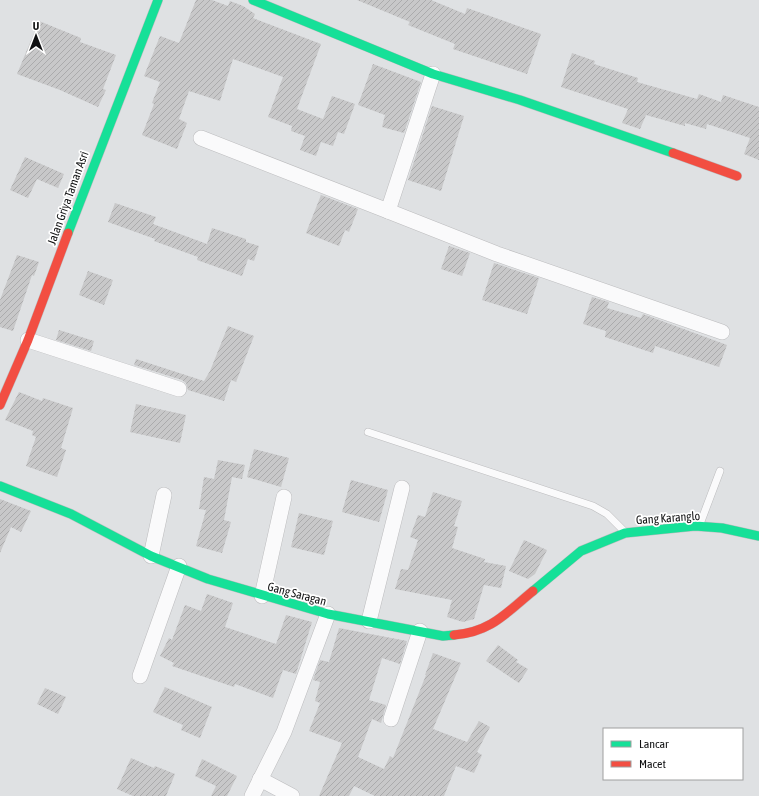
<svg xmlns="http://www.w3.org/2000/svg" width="759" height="796" font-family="'Asap Condensed',sans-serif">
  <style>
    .building { fill: url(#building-hatch) }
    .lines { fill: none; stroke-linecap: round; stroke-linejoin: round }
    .lane-casing { stroke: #bcbcbe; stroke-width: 8 }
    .street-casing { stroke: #bcbcbe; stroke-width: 16 }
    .fast-casing { stroke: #bcbcbe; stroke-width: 10 }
    .jam-casing { stroke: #bcbcbe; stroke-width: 10 }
    .lane { stroke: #fafafb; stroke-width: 7 }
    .street { stroke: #fafafb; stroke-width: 15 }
    .fast { stroke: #16e098; stroke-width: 9 }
    .jam { stroke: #f24e42; stroke-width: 9 }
    .labels { text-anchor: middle; stroke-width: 3.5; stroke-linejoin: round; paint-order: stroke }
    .street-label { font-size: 12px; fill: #101112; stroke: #fff }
  </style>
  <defs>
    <pattern id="building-hatch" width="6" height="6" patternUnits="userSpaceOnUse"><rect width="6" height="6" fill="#c8c8c9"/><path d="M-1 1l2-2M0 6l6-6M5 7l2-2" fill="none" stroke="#ababac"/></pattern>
  </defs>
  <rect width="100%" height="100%" fill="#dfe1e3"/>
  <!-- building -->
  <g class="building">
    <path d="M 196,0 L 212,0 L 228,6 L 230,1 L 243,6 L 255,14 L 253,18 L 321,44 L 297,109 L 323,119 L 332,96 L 355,104 L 344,134 L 338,132 L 333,146 L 321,142 L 316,156 L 300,150 L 305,136 L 291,131 L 292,126 L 268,117 L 283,77 L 233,59 L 220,101 L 189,91 L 179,119 L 187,123 L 177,149 L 142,135 L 154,104 L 152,103 L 160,82 L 144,76 L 160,36 L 179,43 Z"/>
    <path d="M 357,0 L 431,0 L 465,14 L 467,8 L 541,34 L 527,74 L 453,49 L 455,44 L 408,25 L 410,22 Z"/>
    <path d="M 39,21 L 81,38 L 80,42 L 116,55 L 103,89 L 106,90 L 98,107 L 60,90 L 17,74 Z"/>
    <path d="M 572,53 L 595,61 L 594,64 L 638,78 L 637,82 L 697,99 L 699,94 L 721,102 L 723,95 L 759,107 L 759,160 L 744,154 L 750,138 L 707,124 L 706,129 L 685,123 L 685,126 L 646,115 L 640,129 L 622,123 L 628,109 L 561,87 Z"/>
    <path d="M 373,64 L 421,82 L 404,133 L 382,127 L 385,115 L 358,105 Z"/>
    <path d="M 432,106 L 464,116 L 441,191 L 408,180 Z"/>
    <path d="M 25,157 L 64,174 L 58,188 L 37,179 L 28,198 L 10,190 Z"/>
    <path d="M 321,195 L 358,209 L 349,232 L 345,230 L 339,246 L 306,233 Z"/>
    <path d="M 115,203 L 156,217 L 153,224 L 207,244 L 212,228 L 246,239 L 246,242 L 259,246 L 254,261 L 248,259 L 242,276 L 197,260 L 198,257 L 154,241 L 155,239 L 108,222 Z"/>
    <path d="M 449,246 L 470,253 L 462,276 L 441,269 Z"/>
    <path d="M 17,255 L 39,262 L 34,276 L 32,275 L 13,331 L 0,327 L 0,300 Z"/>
    <path d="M 494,263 L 539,278 L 527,314 L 482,300 Z"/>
    <path d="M 88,271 L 113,280 L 104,305 L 79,295 Z"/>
    <path d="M 592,297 L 609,302 L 607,308 L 641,318 L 643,314 L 727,345 L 719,367 L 655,346 L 653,353 L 605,337 L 606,331 L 583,324 Z"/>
    <path d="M 228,326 L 254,336 L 236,382 L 231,380 L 224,401 L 188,390 L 186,383 L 182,380 L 134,365 L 136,359 L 204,381 L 210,371 Z"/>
    <path d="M 59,330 L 94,341 L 91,351 L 56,340 Z"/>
    <path d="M 19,392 L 42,401 L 43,398 L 73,408 L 61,448 L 66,450 L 57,477 L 26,466 L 36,437 L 32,435 L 33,431 L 5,420 Z"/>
    <path d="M 136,404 L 186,415 L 180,443 L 130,432 Z"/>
    <path d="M 254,449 L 289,458 L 281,487 L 247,477 Z"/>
    <path d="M 218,460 L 245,465 L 242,479 L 232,477 L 224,520 L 231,522 L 222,553 L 196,546 L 206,510 L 199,509 L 204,477 L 214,479 Z"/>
    <path d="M 351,480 L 388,490 L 379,522 L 342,512 Z"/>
    <path d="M 433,492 L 462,501 L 454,526 L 458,527 L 452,548 L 485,559 L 484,562 L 506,566 L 501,588 L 484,585 L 474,619 L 463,622 L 447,617 L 452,600 L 395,589 L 401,569 L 408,570 L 418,540 L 410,537 L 418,515 L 425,517 Z"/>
    <path d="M 0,499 L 31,511 L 21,532 L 11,527 L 0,553 Z"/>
    <path d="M 299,513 L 333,521 L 324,555 L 291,547 Z"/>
    <path d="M 524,540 L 547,550 L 535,574 L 528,579 L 509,571 Z"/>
    <path d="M 207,594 L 233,603 L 225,627 L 276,644 L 286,615 L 312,622 L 296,674 L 283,670 L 273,698 L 235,684 L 234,687 L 172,666 L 174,663 L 160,656 L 169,638 L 172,640 L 185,605 L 201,611 Z"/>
    <path d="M 339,628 L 407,641 L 400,664 L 382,658 L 369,700 L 386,705 L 381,723 L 372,719 L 358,757 L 384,769 L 390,756 L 393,758 L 426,675 L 425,675 L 433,653 L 461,663 L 433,729 L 467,742 L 479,721 L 490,727 L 477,752 L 482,755 L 474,773 L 456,766 L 444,796 L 375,796 L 354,786 L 349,796 L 319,796 L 342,743 L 309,731 L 320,703 L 315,701 L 320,682 L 313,680 L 320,660 L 329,662 Z"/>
    <path d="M 498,645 L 518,660 L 516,662 L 528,669 L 519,683 L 486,661 Z"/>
    <path d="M 165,687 L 212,707 L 200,738 L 181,730 L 183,725 L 153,712 Z"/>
    <path d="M 45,688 L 66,697 L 58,714 L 37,704 Z"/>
    <path d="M 131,758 L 154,768 L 155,766 L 175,774 L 166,796 L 133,796 L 117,789 Z"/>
    <path d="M 202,759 L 237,776 L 227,796 L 211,796 L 216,786 L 195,776 Z"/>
  </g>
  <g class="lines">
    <!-- lane casing -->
    <g class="lane-casing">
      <g id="lane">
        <path d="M 368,432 L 593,506 L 607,514 L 624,531"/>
        <path d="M 700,524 L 720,471"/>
      </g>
    </g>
    <!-- street casing -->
    <g class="street-casing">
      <g id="street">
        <path d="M 201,138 L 388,211 L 433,74"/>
        <path d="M 388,211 L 497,254 L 722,332"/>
        <path d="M 28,340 L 179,389"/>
        <path d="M 151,556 L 164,495"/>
        <path d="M 262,596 L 284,497"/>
        <path d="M 369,621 L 402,488"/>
        <path d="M 140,676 L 179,566"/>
        <path d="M 391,719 L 420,631"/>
        <path d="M 260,779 L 292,796"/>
        <path d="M 252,796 L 284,732 L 328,614"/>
      </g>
    </g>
    <!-- fast casing -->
    <g class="fast-casing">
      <g id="fast">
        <path d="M 253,0 L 433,74 L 520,100 L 673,153"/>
        <path d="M 68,233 L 158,0"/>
        <path d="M 0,486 L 71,514 L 151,556 L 208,579 L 328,614 L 443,636 L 454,635"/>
        <path d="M 533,591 L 581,551 L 625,533 L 695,526 L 722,528 L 759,536"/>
      </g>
    </g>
    <!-- jam casing -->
    <g class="jam-casing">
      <g id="jam">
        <path d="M 673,153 L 737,176"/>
        <path d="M 0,405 L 28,340 L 68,233"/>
        <path d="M 454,635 C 491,632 506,613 533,591"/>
      </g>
    </g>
    <!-- lane -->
    <use href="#lane" class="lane"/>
    <!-- street -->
    <use href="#street" class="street"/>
    <!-- fast -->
    <use href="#fast" class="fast"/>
    <!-- jam -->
    <use href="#jam" class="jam"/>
  </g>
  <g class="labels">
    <!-- street labels -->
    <g class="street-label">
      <text transform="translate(68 198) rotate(-70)" y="4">Jalan Griya Taman Asri</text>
      <text transform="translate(668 518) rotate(-4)" y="4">Gang Karanglo</text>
      <text transform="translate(297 594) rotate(15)" y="4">Gang Saragan</text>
    </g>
  </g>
  <!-- legend -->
  <rect x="603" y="728" width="140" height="52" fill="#ffffff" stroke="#9fa0a0"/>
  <rect x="611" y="741" width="20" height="6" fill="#16e098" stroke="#9fa0a0"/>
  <text x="639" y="748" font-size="12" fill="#101112">Lancar</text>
  <rect x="611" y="761" width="20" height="6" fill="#f24e42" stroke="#9fa0a0"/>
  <text x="639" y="768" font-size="12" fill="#101112">Macet</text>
  <!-- north arrow -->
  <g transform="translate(36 36)" stroke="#ffffff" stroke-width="3" paint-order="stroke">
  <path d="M0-3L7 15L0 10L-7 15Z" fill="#101112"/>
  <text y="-6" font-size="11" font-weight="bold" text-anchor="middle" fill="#101112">U</text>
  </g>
</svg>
